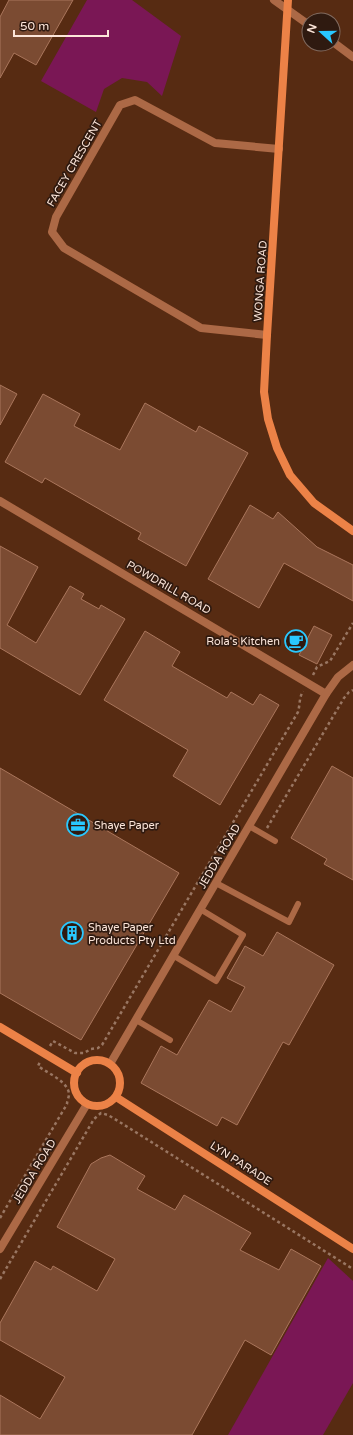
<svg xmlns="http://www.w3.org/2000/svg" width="353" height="1435" font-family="'Varela Round',sans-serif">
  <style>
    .green { fill: #7a1755 }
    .building { fill: #7b4b32; stroke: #aa765c }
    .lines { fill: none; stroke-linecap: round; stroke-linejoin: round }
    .path { stroke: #997662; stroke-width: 2.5; stroke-dasharray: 3 3; stroke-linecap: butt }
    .lane { stroke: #ac6946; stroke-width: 6 }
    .street { stroke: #ac6946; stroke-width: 8 }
    .secondary { stroke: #ec8247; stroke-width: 8 }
    .labels { text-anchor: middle; stroke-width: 3.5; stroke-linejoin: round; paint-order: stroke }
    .street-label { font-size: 11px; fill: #fce5d9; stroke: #2f1a10 }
    .poi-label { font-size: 11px; fill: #fce5d9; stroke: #2f1a10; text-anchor: start }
  </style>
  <rect width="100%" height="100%" fill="#572b12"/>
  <!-- green -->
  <g class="green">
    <path d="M 87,0 L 132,0 L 181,36 L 162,96 L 147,82 L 122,78 L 104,89 L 96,112 L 41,81 Z"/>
    <path d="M 328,1258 L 353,1281 L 353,1383 L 323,1435 L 228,1435 Z"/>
  </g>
  <!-- building -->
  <g class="building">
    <path d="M 9,0 L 73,0 L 36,65 L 14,53 L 0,78 L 0,17 Z"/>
    <path d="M 0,385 L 17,394 L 0,425 Z"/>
    <path d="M 43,394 L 80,414 L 74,426 L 120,450 L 145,403 L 196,432 L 199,426 L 248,453 L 186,566 L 138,539 L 141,533 L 45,478 L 42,483 L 5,462 Z"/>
    <path d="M 250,505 L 273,519 L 278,512 L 317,547 L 353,565 L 353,601 L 284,563 L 259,608 L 208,579 Z"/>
    <path d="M 0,546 L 38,567 L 7,625 L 36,643 L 70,586 L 84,594 L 81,599 L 99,609 L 101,605 L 125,619 L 80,695 L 0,648 Z"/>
    <path d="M 314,626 L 332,635 L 317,664 L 299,655 Z"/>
    <path d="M 145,631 L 180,652 L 172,666 L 227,698 L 231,692 L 253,705 L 260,694 L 279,705 L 220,805 L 173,776 L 188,750 L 104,700 Z"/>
    <path d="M 332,766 L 353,778 L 353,880 L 324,864 L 327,859 L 291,838 Z"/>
    <path d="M 0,768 L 179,873 L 81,1040 L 0,993 Z"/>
    <path d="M 277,932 L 334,965 L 289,1045 L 283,1042 L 237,1125 L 222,1117 L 217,1126 L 141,1083 L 161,1046 L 177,1055 L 209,1000 L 231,1012 L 245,987 L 227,978 L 245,946 L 263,956 Z"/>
    <path d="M 110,1155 L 145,1176 L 137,1189 L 175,1210 L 184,1195 L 251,1233 L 240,1250 L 279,1270 L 291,1249 L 321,1266 L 271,1355 L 245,1340 L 192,1435 L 0,1435 L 0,1395 L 40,1419 L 65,1377 L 0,1340 L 0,1323 L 35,1261 L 51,1270 L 53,1266 L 97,1291 L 115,1259 L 57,1227 L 91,1164 L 101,1158 Z"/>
  </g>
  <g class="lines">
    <!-- path -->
    <g class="path">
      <path d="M 313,675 L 317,667 L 330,661 L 353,623"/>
      <path d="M 267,828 L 344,698 L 349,692 L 353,690"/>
      <path d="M 50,1046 L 53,1041 L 75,1053 L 84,1053 L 91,1049 L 98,1048 L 102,1045 L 298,712 C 300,705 299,698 303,691"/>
      <path d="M 0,1218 L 67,1104 C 67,1101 69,1097 69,1094 C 68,1081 47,1073 38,1066 L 40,1062"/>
      <path d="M 0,1279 L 94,1119 L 101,1113 L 108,1115 L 118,1121 L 353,1269"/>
    </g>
    <!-- lane -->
    <g class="lane">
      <path d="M 249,826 L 275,841"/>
      <path d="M 216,883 L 289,922 L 298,904"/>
      <path d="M 174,956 L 216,981 L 243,935 L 200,909"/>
      <path d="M 136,1020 L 170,1040"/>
    </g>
    <!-- street -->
    <g class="street">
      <path d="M 274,0 L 309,25"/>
      <path d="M 333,42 L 353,57"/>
      <path d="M 267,335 L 201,328 L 64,248 L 52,232 L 56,217 L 120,105 L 135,100 L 215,143 L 279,149"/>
      <path d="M 0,501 L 326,694"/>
      <path d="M 110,1064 L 326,694 L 338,677 L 353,665"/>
      <path d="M 0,1249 L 87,1104"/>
    </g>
    <!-- secondary -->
    <g class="secondary">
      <path d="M 288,0 L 267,335 L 264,392 L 268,419 L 277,448 L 290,475 L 314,503 L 353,531"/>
      <path d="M 0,1027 L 77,1073"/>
      <circle cx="97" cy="1083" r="23"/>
      <path d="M 116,1097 L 353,1249"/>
    </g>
  </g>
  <!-- icons -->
  <defs>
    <g id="cafe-ring" transform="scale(1.15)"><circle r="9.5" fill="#2f1a10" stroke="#29c8ff" stroke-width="1.5"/><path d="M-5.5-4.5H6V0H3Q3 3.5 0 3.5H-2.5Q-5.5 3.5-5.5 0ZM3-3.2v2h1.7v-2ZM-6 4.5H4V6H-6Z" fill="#29c8ff"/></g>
    <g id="office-ring" transform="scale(1.15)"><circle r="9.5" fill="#2f1a10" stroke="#29c8ff" stroke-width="1.5"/><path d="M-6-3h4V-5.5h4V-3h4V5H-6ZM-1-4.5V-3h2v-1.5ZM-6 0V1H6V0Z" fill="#29c8ff"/></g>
    <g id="building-ring" transform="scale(1.15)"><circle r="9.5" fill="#2f1a10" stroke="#29c8ff" stroke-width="1.5"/><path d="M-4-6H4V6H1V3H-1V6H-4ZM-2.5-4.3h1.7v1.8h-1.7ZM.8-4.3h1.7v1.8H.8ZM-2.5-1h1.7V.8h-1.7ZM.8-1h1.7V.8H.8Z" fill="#29c8ff"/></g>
  </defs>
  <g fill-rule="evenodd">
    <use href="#cafe-ring" x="296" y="641"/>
    <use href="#office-ring" x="78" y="825"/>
    <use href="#building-ring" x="72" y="933"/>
  </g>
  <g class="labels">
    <!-- street labels -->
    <g class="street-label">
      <text transform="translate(74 163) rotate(-60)" y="4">FACEY CRESCENT</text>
      <text transform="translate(260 281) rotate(-86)" y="4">WONGA ROAD</text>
      <text transform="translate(169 587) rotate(30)" y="4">POWDRILL ROAD</text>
      <text transform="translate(219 856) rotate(-60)" y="4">JEDDA ROAD</text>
      <text transform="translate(241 1163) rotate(33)" y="4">LYN PARADE</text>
      <text transform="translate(34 1171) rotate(-59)" y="4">JEDDA ROAD</text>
    </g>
    <!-- poi labels -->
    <g class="poi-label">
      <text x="280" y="645" text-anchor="end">Rola's Kitchen</text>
      <text x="94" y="829">Shaye Paper</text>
      <text x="88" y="931">Shaye Paper<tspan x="88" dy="13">Products Pty Ltd</tspan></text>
    </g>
  </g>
  <!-- north arrow -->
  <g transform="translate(321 32) rotate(291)"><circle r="19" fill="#2f1a10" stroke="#816b60"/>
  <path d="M0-3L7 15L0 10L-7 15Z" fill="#29c8ff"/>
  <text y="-6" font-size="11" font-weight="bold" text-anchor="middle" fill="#fce5d9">N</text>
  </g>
  <!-- scale -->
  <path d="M14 30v6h94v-6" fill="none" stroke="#fce5d9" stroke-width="2"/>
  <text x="20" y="30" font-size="12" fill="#fce5d9" stroke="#2f1a10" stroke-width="3" paint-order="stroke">50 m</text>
</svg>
